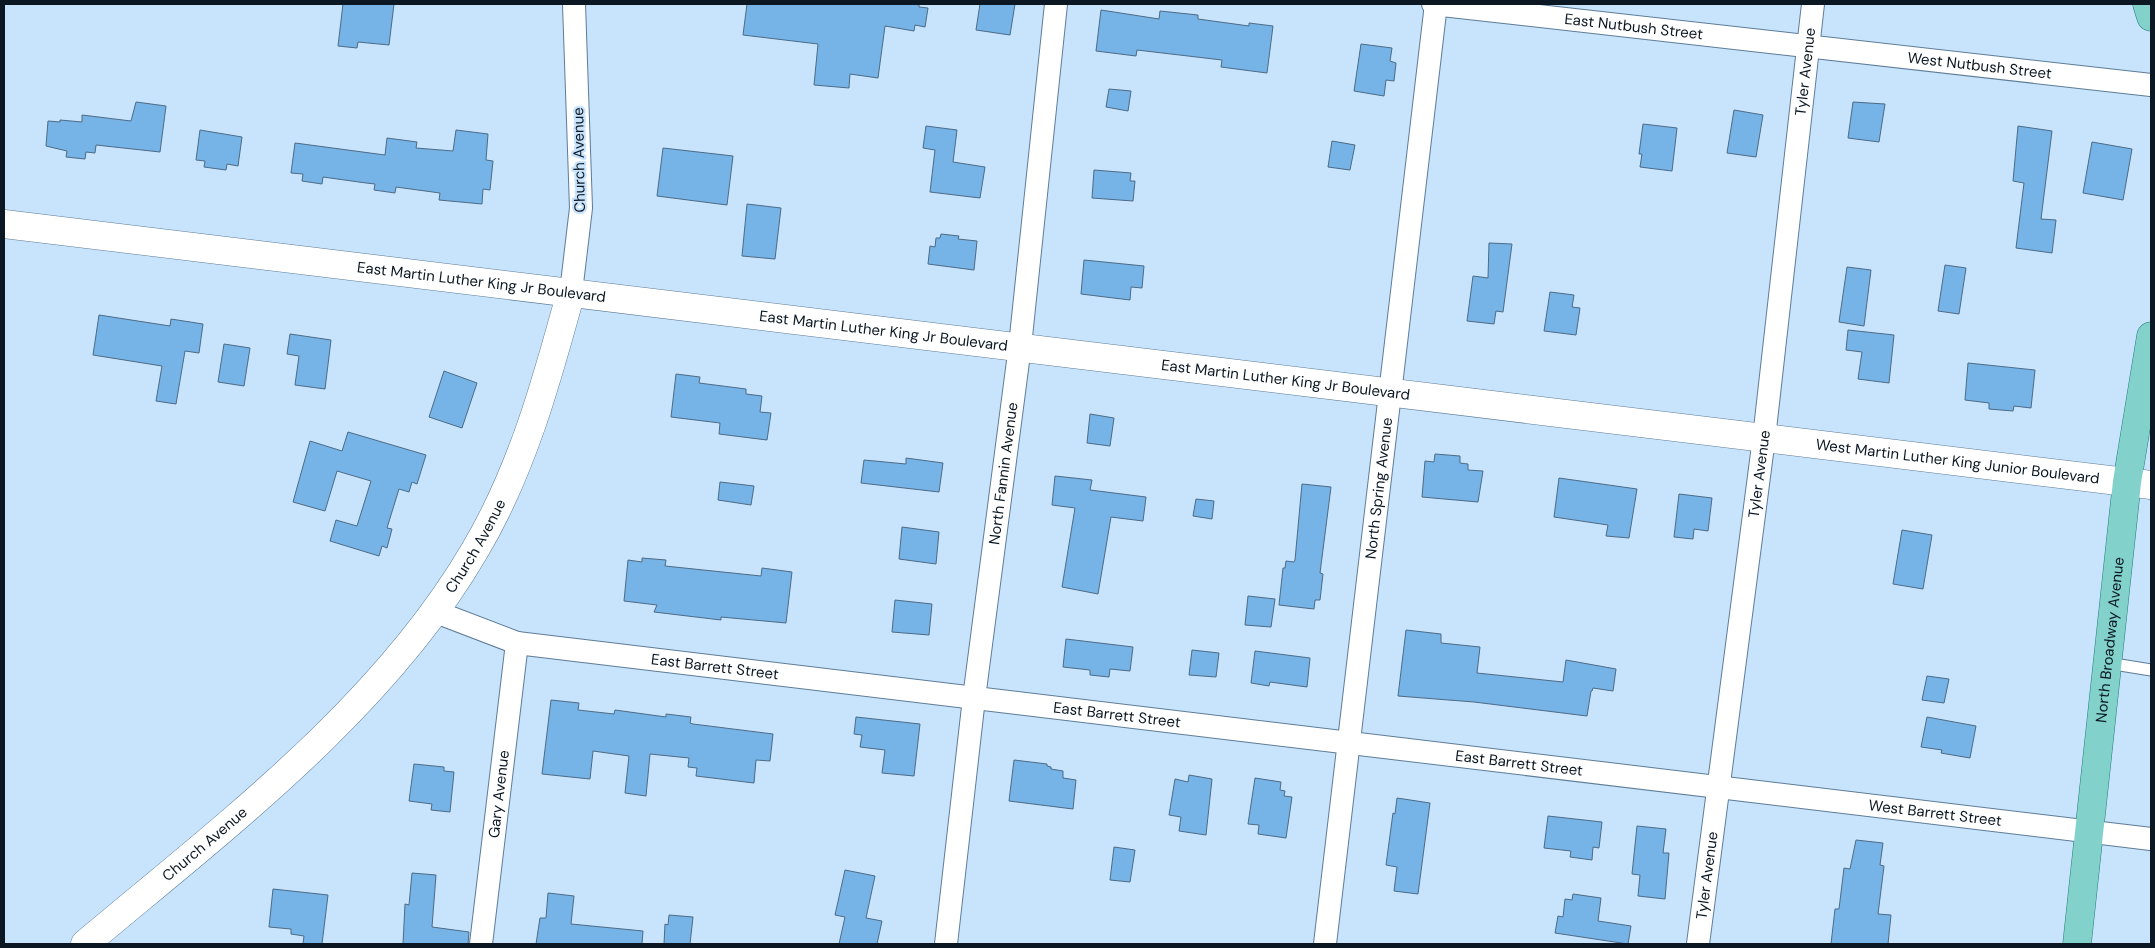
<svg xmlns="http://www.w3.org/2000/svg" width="2155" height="948" font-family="'DM Sans',sans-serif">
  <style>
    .building { fill: #76b3e7; stroke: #4c6b86 }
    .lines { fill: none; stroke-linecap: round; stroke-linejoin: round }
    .service-casing { stroke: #5d7c98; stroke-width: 13 }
    .minor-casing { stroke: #5d7c98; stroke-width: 24 }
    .secondary-casing { stroke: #5d7c98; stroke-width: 29 }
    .primary-casing { stroke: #227c78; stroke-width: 29 }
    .service { stroke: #fff; stroke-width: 11 }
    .minor { stroke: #fff; stroke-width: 22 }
    .secondary { stroke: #fff; stroke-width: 28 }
    .primary { stroke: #82d1ca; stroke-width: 28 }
    .labels { text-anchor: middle; stroke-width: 4.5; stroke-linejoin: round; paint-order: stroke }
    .street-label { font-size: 15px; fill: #0b1722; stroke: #c8e3fc }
  </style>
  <rect width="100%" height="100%" fill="#c8e3fc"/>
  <!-- building -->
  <g class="building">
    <path d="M 343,4 L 394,4 L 389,45 L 358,42 L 357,48 L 338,46 Z"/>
    <path d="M 747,4 L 919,4 L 919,7 L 928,8 L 925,27 L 915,25 L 914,31 L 885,26 L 878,78 L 850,74 L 849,88 L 814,85 L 818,44 L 743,35 Z"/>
    <path d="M 980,4 L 1015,4 L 1010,35 L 976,30 Z"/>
    <path d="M 1101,10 L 1159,19 L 1160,11 L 1198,15 L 1198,19 L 1249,26 L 1249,23 L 1273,26 L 1267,73 L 1221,67 L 1222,60 L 1137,50 L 1136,56 L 1096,51 Z"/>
    <path d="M 1361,44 L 1392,48 L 1390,61 L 1396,63 L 1394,81 L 1386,80 L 1384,96 L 1354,91 Z"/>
    <path d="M 1109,89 L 1131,91 L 1128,111 L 1106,107 Z"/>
    <path d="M 136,102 L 166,106 L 160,152 L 96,145 L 95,153 L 86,152 L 85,159 L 66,157 L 67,151 L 46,146 L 48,121 L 60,122 L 60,120 L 82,122 L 82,115 L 131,121 Z"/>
    <path d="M 1853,102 L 1885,104 L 1879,142 L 1848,138 Z"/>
    <path d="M 1734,110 L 1763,115 L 1756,157 L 1727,153 Z"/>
    <path d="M 1643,124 L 1677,128 L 1672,171 L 1640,167 L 1642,154 L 1639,154 Z"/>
    <path d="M 926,126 L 957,130 L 953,162 L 985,167 L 980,198 L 930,192 L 935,150 L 923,148 Z"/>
    <path d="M 2018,126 L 2052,131 L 2041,219 L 2056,220 L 2052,253 L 2016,248 L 2024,183 L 2013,181 Z"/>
    <path d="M 200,130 L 242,137 L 238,166 L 227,164 L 226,170 L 204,167 L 205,161 L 196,160 Z"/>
    <path d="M 456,130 L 488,134 L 486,160 L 493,161 L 490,190 L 483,189 L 482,204 L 439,200 L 440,193 L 396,187 L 395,193 L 374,190 L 375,184 L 366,183 L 323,177 L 322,184 L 302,181 L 303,174 L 291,173 L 295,143 L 385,155 L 387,138 L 417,142 L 416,148 L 453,151 Z"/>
    <path d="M 1332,141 L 1355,145 L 1350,170 L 1328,167 Z"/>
    <path d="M 2092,142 L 2132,149 L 2123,200 L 2083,193 Z"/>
    <path d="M 663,148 L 733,156 L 727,205 L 657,196 Z"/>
    <path d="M 1094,170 L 1131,173 L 1130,181 L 1135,181 L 1133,201 L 1092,198 Z"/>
    <path d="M 747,204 L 781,208 L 775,259 L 742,256 Z"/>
    <path d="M 941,234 L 959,236 L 958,239 L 977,241 L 974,270 L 928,264 L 930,246 L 935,247 L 936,238 L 940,238 Z"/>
    <path d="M 1489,243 L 1512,244 L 1503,312 L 1496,311 L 1494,324 L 1467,321 L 1473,276 L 1488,278 Z"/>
    <path d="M 1084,260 L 1144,266 L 1142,288 L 1131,287 L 1130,300 L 1081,294 Z"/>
    <path d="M 1945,265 L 1966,268 L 1959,314 L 1938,311 Z"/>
    <path d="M 1847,267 L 1871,270 L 1864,326 L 1839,322 Z"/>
    <path d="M 1550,292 L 1574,295 L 1572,307 L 1580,308 L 1576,335 L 1544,331 Z"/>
    <path d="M 99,315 L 170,326 L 171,319 L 203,324 L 199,353 L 185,351 L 176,404 L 156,401 L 162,366 L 93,355 Z"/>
    <path d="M 1848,330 L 1894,335 L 1889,383 L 1858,379 L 1862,352 L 1846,350 Z"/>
    <path d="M 290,334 L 331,340 L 325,389 L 295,385 L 299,356 L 287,354 Z"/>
    <path d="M 224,344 L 250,348 L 244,386 L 218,382 Z"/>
    <path d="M 1968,363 L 2035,370 L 2031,408 L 2014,406 L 2013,411 L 1989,409 L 1989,403 L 1965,400 Z"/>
    <path d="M 444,371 L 477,383 L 462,428 L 429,417 Z"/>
    <path d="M 676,374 L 700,377 L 699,383 L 746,389 L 746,394 L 762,396 L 760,412 L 771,413 L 767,440 L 719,434 L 720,423 L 671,417 Z"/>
    <path d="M 1090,414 L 1114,418 L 1110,446 L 1087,443 Z"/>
    <path d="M 348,432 L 426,455 L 417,484 L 412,482 L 409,492 L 399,489 L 387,528 L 392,529 L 387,548 L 382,546 L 379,556 L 330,541 L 336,520 L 357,526 L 371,481 L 337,471 L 325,511 L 293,502 L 310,441 L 342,451 Z"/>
    <path d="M 1435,454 L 1460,456 L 1460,463 L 1468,464 L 1468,470 L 1483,471 L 1478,502 L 1422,497 L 1425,461 L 1434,462 Z"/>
    <path d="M 906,458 L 943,463 L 939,492 L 861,483 L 864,460 L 906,464 Z"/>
    <path d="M 1055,476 L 1092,480 L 1090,490 L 1146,497 L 1143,521 L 1111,517 L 1098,594 L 1062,587 L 1075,508 L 1052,505 Z"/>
    <path d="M 1559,478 L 1637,489 L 1629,538 L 1606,536 L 1608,525 L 1554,517 Z"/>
    <path d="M 720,482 L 754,486 L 751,505 L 718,500 Z"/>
    <path d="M 1302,484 L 1331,487 L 1320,573 L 1323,574 L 1320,600 L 1315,600 L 1314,609 L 1279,605 L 1283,568 L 1285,568 L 1286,561 L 1294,562 L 1295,560 Z"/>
    <path d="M 1679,494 L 1712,498 L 1708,531 L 1694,529 L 1693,539 L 1674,537 Z"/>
    <path d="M 1196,499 L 1214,501 L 1212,519 L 1193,516 Z"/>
    <path d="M 902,527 L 939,532 L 936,564 L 899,559 Z"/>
    <path d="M 1902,530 L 1932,535 L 1923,589 L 1893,584 Z"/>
    <path d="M 642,558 L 666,560 L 665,566 L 761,576 L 762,568 L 792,572 L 786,623 L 721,617 L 721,620 L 654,612 L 657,605 L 624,601 L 628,560 L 642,562 Z"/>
    <path d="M 1248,596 L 1275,599 L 1271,627 L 1245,625 Z"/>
    <path d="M 895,600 L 932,604 L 929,635 L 892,632 Z"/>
    <path d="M 1406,630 L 1441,634 L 1441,643 L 1480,647 L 1477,673 L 1563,682 L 1566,660 L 1616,669 L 1613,691 L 1593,688 L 1592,691 L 1591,691 L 1587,716 L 1474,702 L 1398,696 Z"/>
    <path d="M 1066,639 L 1133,647 L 1130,671 L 1110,669 L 1109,677 L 1090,675 L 1090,670 L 1063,667 Z"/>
    <path d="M 1192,650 L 1219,653 L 1216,677 L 1189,675 Z"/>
    <path d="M 1255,651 L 1310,658 L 1307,687 L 1270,682 L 1269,686 L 1251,683 Z"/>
    <path d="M 1927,676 L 1949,679 L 1944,703 L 1922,700 Z"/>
    <path d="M 551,700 L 579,703 L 578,710 L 614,714 L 615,710 L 666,717 L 666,714 L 691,717 L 690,723 L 693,724 L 773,734 L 770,761 L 756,760 L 754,783 L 696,776 L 697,768 L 688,767 L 689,758 L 650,754 L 646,796 L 625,793 L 629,756 L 593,751 L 590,779 L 542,774 Z"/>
    <path d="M 856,717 L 920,724 L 914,776 L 882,773 L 885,750 L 860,747 L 862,735 L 854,734 Z"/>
    <path d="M 1927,717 L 1976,726 L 1970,758 L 1941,753 L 1942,750 L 1921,747 Z"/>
    <path d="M 1014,760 L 1047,764 L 1047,766 L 1051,767 L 1051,769 L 1063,771 L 1063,778 L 1076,780 L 1073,809 L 1009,801 Z"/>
    <path d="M 414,764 L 444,767 L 444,771 L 454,772 L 450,812 L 431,810 L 432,804 L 409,801 Z"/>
    <path d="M 1189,775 L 1212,779 L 1206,835 L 1179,831 L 1181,817 L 1169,815 L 1175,779 L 1188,782 Z"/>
    <path d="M 1255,778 L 1281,782 L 1280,790 L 1285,791 L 1284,796 L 1292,797 L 1286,838 L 1258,834 L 1259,825 L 1248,824 Z"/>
    <path d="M 1397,798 L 1430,803 L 1418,894 L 1394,891 L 1397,867 L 1386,865 L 1393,813 L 1395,814 Z"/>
    <path d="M 1548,816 L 1602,822 L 1599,848 L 1593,847 L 1592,860 L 1570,857 L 1571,851 L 1544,848 Z"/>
    <path d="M 1637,826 L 1666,829 L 1663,853 L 1669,853 L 1665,899 L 1638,896 L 1640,875 L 1632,874 Z"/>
    <path d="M 1856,840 L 1883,843 L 1880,865 L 1884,866 L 1878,914 L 1891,915 L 1888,944 L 1831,944 L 1835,909 L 1839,909 L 1844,868 L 1850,869 Z"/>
    <path d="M 1114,847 L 1135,850 L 1130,882 L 1110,880 Z"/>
    <path d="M 845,870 L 875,876 L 866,918 L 882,921 L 877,944 L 839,944 L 845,917 L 835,915 Z"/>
    <path d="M 412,873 L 436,875 L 432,927 L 469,932 L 468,944 L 403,944 L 405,904 L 409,905 Z"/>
    <path d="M 273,889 L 328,895 L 322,944 L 303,944 L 304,936 L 291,934 L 291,929 L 269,927 Z"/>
    <path d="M 548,893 L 574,896 L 571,924 L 643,931 L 642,944 L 536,944 L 540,918 L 546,918 Z"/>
    <path d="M 1573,894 L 1601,898 L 1598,921 L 1631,926 L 1628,944 L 1555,933 L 1558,916 L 1563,917 L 1565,899 L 1572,900 Z"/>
    <path d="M 669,915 L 693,917 L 690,944 L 664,944 L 665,924 L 668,925 Z"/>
  </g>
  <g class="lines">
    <!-- service casing -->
    <g class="service-casing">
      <path id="service" d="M 2108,663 L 2151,670"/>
    </g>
    <!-- minor casing -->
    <g class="minor-casing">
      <g id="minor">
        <path id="s1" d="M 1433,4 L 2151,85"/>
        <path d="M 571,292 L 581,208 L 574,4"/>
        <path id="s2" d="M 436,612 L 517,643 L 2151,839"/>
        <path id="s3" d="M 481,944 L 517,643"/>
        <path id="s4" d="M 946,944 L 974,698 L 1020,346 L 1056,4"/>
        <path id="s5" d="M 1325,944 L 1436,4"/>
        <path id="s6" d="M 1698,944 L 1764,438 L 1813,4"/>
      </g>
    </g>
    <!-- secondary casing -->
    <g class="secondary-casing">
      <g id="secondary">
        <path id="s7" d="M 4,224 L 2151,485"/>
        <path id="s8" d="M 85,944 C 223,828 383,708 475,550 C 522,471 547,380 571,292"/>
      </g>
    </g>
    <!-- primary casing -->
    <g class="primary-casing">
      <g id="primary">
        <path d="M 2147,4 L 2151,17"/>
        <path id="s9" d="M 2077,944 L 2127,482 L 2151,336"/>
      </g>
    </g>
    <!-- service -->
    <use href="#service" class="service"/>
    <!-- minor -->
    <use href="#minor" class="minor"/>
    <!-- secondary -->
    <use href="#secondary" class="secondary"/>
    <!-- primary -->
    <use href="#primary" class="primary"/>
  </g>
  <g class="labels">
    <!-- street labels -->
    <g class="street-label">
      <text dy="5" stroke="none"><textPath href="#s1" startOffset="202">East Nutbush Street</textPath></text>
      <text dy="5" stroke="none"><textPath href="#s1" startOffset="550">West Nutbush Street</textPath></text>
      <text dy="5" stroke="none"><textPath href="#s6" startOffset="879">Tyler Avenue</textPath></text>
      <text transform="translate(579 160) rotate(-91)" y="5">Church Avenue</text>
      <text dy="5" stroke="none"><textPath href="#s7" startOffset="481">East Martin Luther King Jr Boulevard</textPath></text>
      <text dy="5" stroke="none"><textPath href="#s7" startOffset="886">East Martin Luther King Jr Boulevard</textPath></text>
      <text dy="5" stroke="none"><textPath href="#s7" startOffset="1291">East Martin Luther King Jr Boulevard</textPath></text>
      <text dy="5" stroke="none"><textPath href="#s7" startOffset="1968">West Martin Luther King Junior Boulevard</textPath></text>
      <text dy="5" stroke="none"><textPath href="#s4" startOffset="474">North Fannin Avenue</textPath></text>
      <text dy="5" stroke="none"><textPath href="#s6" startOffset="474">Tyler Avenue</textPath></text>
      <text dy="5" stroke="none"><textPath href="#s5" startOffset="459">North Spring Avenue</textPath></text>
      <text dy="5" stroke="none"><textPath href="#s8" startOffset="561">Church Avenue</textPath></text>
      <text dy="5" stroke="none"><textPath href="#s9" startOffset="306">North Broadway Avenue</textPath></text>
      <text dy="5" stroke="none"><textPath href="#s2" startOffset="286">East Barrett Street</textPath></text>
      <text dy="5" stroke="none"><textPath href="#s2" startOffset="691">East Barrett Street</textPath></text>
      <text dy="5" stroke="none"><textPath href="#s2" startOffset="1096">East Barrett Street</textPath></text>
      <text dy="5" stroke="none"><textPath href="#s3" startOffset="151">Gary Avenue</textPath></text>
      <text dy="5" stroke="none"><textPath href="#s2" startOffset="1515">West Barrett Street</textPath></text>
      <text dy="5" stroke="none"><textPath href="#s8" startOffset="156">Church Avenue</textPath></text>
      <text dy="5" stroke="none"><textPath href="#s6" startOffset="69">Tyler Avenue</textPath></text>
    </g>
  </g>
  <!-- border -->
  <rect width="2155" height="948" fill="none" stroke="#0b1722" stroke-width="10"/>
</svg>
